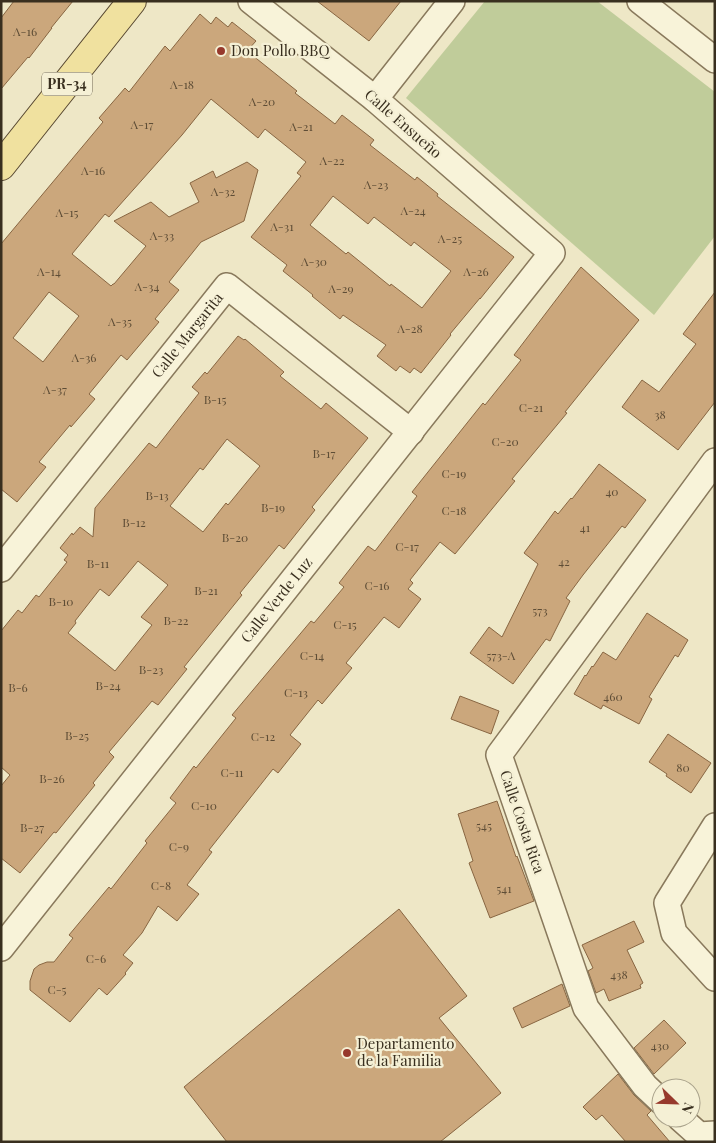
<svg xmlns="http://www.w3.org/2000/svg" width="716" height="1143" font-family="'Playfair Display',serif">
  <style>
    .green { fill: #c0cc9a }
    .building { fill: #cba77c; stroke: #886642; fill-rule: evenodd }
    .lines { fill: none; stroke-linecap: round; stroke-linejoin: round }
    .minor-casing { stroke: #89795c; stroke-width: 28 }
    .primary-casing { stroke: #574730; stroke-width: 30 }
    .minor { stroke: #f8f3d9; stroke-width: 25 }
    .primary { stroke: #f0e19f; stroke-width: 28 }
    .poi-dot { fill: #97392c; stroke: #f5f0d5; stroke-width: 2 }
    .labels { text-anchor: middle; stroke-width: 4.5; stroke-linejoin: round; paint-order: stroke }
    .number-label { font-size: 12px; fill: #5e4d36 }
    .shield { fill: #f5f0d5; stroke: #716956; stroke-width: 1 }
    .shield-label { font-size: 14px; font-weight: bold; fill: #392f1f }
    .poi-label { font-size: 15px; fill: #392f1f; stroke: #f5f0d5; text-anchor: start }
    .street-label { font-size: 15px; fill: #392f1f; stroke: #f5f0d5 }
  </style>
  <rect width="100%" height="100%" fill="#eee7c6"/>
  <!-- green -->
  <path class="green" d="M 485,1 L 597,1 L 715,92 L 715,236 L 654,315 L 406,98 Z"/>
  <!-- building -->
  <g class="building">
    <path d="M 14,1 L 73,1 L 51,28 L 52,28 L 29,58 L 28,57 L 1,89 L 1,18 Z"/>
    <path d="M 317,1 L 401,1 L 369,41 Z"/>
    <path d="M 200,14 L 211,24 L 216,17 L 228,27 L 232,22 L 256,41 L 247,51 L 297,91 L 295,93 L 335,124 L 342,115 L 374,140 L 370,145 L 415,180 L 417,177 L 438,194 L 437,196 L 514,257 L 480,299 L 480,298 L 450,334 L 451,335 L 421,373 L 414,368 L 410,373 L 400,366 L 396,371 L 377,356 L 386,345 L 343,315 L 340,319 L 312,296 L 313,295 L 283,271 L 287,265 L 251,237 L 301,176 L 297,173 L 306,162 L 265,129 L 258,138 L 211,99 L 182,135 L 109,217 L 105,214 L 72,254 L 111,286 L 113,284 L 114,284 L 146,246 L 114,221 L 151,202 L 169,217 L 199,202 L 190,183 L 213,171 L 216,178 L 247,162 L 258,170 L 244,221 L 201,242 L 169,282 L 179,290 L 155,319 L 159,322 L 127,360 L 121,355 L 89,394 L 95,399 L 71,427 L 70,425 L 39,462 L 46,467 L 17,502 L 1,489 L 1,244 L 103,122 L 99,118 L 125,88 L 129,92 L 165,46 L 170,51 ZM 333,196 L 368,224 L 374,217 L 411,246 L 414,242 L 451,271 L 422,308 L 391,284 L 390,286 L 348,252 L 346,254 L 310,225 ZM 49,292 L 79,316 L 43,362 L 13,338 Z"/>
    <path d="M 581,267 L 639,320 L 565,412 L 567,413 L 512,479 L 515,481 L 455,554 L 440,542 L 410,580 L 413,583 L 408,589 L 421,599 L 399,628 L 384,617 L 346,663 L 352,668 L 322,704 L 318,700 L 290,735 L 301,744 L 278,773 L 273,769 L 209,850 L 212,852 L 187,885 L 199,894 L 177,921 L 158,906 L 142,933 L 123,955 L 133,963 L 125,973 L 126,974 L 107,995 L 99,988 L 70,1022 L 30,990 L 30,981 L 34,969 L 39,965 L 47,962 L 54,962 L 73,938 L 69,935 L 109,887 L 111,889 L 147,843 L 145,841 L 176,803 L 170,798 L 194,766 L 196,768 L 236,718 L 232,715 L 311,621 L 314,623 L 344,587 L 339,583 L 368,546 L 375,551 L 417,496 L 412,492 L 483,403 L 485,405 L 521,360 L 514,355 Z"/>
    <path d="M 715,292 L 715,402 L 678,450 L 622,407 L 642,380 L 659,392 L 696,344 L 683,334 Z"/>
    <path d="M 238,336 L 244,340 L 245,339 L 284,372 L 280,376 L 321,409 L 326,403 L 368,438 L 312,507 L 315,510 L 284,549 L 279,545 L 240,593 L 242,595 L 184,667 L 187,669 L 158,705 L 152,701 L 109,752 L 114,757 L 93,783 L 95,785 L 56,833 L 54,832 L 20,873 L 1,858 L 1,786 L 10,775 L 1,767 L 1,631 L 18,610 L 22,613 L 36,595 L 39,597 L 67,562 L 64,560 L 68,555 L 60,548 L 72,533 L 73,535 L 80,527 L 93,537 L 95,508 L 149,443 L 156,448 L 199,393 L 192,387 L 205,372 L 207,374 ZM 227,439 L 260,466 L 228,505 L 226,503 L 203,532 L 170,506 L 200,468 L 203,470 ZM 138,561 L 168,585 L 141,617 L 152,625 L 115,671 L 68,633 L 76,623 L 75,621 L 100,589 L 109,596 Z"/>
    <path d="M 599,464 L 646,500 L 625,528 L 622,526 L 583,575 L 566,598 L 570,601 L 550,641 L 546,639 L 513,684 L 470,653 L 489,627 L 502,637 L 538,564 L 524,553 L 555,511 L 558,514 L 571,498 L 572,499 Z"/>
    <path d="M 647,613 L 688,640 L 678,657 L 675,655 L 649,697 L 652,699 L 639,724 L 603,705 L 601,709 L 574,694 L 585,675 L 586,676 L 592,666 L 593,667 L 603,652 L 616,660 Z"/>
    <path d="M 460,696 L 499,711 L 491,734 L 451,719 Z"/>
    <path d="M 668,734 L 711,763 L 691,793 L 666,776 L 667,774 L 649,762 Z"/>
    <path d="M 497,801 L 516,857 L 517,856 L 534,901 L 490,918 L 469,863 L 473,861 L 458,814 Z"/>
    <path d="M 399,909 L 467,996 L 439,1018 L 501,1093 L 440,1142 L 227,1142 L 184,1087 Z"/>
    <path d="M 634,921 L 644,942 L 627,950 L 643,983 L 640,985 L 641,988 L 609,1001 L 604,989 L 596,993 L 588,971 L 593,968 L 582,945 Z"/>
    <path d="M 562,984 L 570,1006 L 522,1028 L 513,1008 Z"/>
    <path d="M 664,1020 L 686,1043 L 654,1074 L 634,1048 Z"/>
    <path d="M 618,1074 L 634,1095 L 651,1111 L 647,1115 L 670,1142 L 626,1142 L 602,1115 L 596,1120 L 583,1107 Z"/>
  </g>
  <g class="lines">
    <!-- minor casing -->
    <g class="minor-casing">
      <g id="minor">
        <path d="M 640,1 L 715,60"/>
        <path d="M 375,99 L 452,1"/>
        <path id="s1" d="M 1,569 L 227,286 L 411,432"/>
        <path d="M 715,826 L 667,903 L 674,933 L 715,978"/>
        <path id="s2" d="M 1,948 L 552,253 L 375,99 L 251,1"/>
        <path d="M 661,1101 L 645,1086 L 586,1008 L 499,755 L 715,461"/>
        <path d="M 680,1118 L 699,1135 L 715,1134"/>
      </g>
    </g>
    <!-- primary casing -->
    <g class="primary-casing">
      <path id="primary" d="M 1,166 L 132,1"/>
    </g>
    <!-- minor -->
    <use href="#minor" class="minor"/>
    <!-- primary -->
    <use href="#primary" class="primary"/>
  </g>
  <!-- markers -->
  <g class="poi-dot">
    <circle cx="221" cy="51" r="5"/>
    <circle cx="347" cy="1053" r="5"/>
  </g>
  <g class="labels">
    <!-- number labels -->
    <g class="number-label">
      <text x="25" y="36">A-16</text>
      <text x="182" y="89">A-18</text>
      <text x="262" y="106">A-20</text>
      <text x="142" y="129">A-17</text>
      <text x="301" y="131">A-21</text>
      <text x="332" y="165">A-22</text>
      <text x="93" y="175">A-16</text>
      <text x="376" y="189">A-23</text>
      <text x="223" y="196">A-32</text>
      <text x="413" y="215">A-24</text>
      <text x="67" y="217">A-15</text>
      <text x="282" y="231">A-31</text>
      <text x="162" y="240">A-33</text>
      <text x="450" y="243">A-25</text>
      <text x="314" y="266">A-30</text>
      <text x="49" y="276">A-14</text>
      <text x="476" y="276">A-26</text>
      <text x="147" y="291">A-34</text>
      <text x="341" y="293">A-29</text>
      <text x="120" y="326">A-35</text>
      <text x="410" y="333">A-28</text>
      <text x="84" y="362">A-36</text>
      <text x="55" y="394">A-37</text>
      <text x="215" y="404">B-15</text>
      <text x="531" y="412">C-21</text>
      <text x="660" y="419">38</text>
      <text x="505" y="446">C-20</text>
      <text x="324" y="458">B-17</text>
      <text x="454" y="478">C-19</text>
      <text x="612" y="496">40</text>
      <text x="157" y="500">B-13</text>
      <text x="273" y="512">B-19</text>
      <text x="454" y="515">C-18</text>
      <text x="134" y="527">B-12</text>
      <text x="585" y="532">41</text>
      <text x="235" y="542">B-20</text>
      <text x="407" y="551">C-17</text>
      <text x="564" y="566">42</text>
      <text x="98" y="568">B-11</text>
      <text x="377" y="590">C-16</text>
      <text x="206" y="595">B-21</text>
      <text x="61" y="606">B-10</text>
      <text x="540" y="615">573</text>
      <text x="176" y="625">B-22</text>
      <text x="345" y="629">C-15</text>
      <text x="312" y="660">C-14</text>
      <text x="501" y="660">573-A</text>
      <text x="151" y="674">B-23</text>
      <text x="108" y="690">B-24</text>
      <text x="18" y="692">B-6</text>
      <text x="296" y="697">C-13</text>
      <text x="613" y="701">460</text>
      <text x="77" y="740">B-25</text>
      <text x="263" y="741">C-12</text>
      <text x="683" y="772">80</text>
      <text x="232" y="777">C-11</text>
      <text x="52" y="783">B-26</text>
      <text x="204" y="810">C-10</text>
      <text x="484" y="830">545</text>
      <text x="32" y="832">B-27</text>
      <text x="179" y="851">C-9</text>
      <text x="161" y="890">C-8</text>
      <text x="504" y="893">541</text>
      <text x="96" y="963">C-6</text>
      <text x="619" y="979">438</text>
      <text x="57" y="994">C-5</text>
      <text x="660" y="1050">430</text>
    </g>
    <!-- shield labels -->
    <rect class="shield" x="42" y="72.5" width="50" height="23" rx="4"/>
    <g class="shield-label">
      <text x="67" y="89">PR-34</text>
    </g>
    <!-- poi labels -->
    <g class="poi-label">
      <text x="231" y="56">Don Pollo BBQ</text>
      <text x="357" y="1049">Departamento<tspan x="357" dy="17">de la Familia</tspan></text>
    </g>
    <!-- street labels -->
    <g class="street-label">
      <text transform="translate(403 124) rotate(41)" y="5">Calle Ensueño</text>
      <text dy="5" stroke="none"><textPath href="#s1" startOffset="299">Calle Margarita</textPath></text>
      <text dy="5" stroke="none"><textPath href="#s2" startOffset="444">Calle Verde Luz</textPath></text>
      <text transform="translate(522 822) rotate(71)" y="5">Calle Costa Rica</text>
    </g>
  </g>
  <!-- border -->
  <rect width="716" height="1143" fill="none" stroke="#392f1f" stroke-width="5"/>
  <!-- north arrow -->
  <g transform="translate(676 1103) rotate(113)"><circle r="24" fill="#f5f0d5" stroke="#aaa38c"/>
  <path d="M0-4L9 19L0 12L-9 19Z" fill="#97392c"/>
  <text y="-8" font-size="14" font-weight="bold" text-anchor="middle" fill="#392f1f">N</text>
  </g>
</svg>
